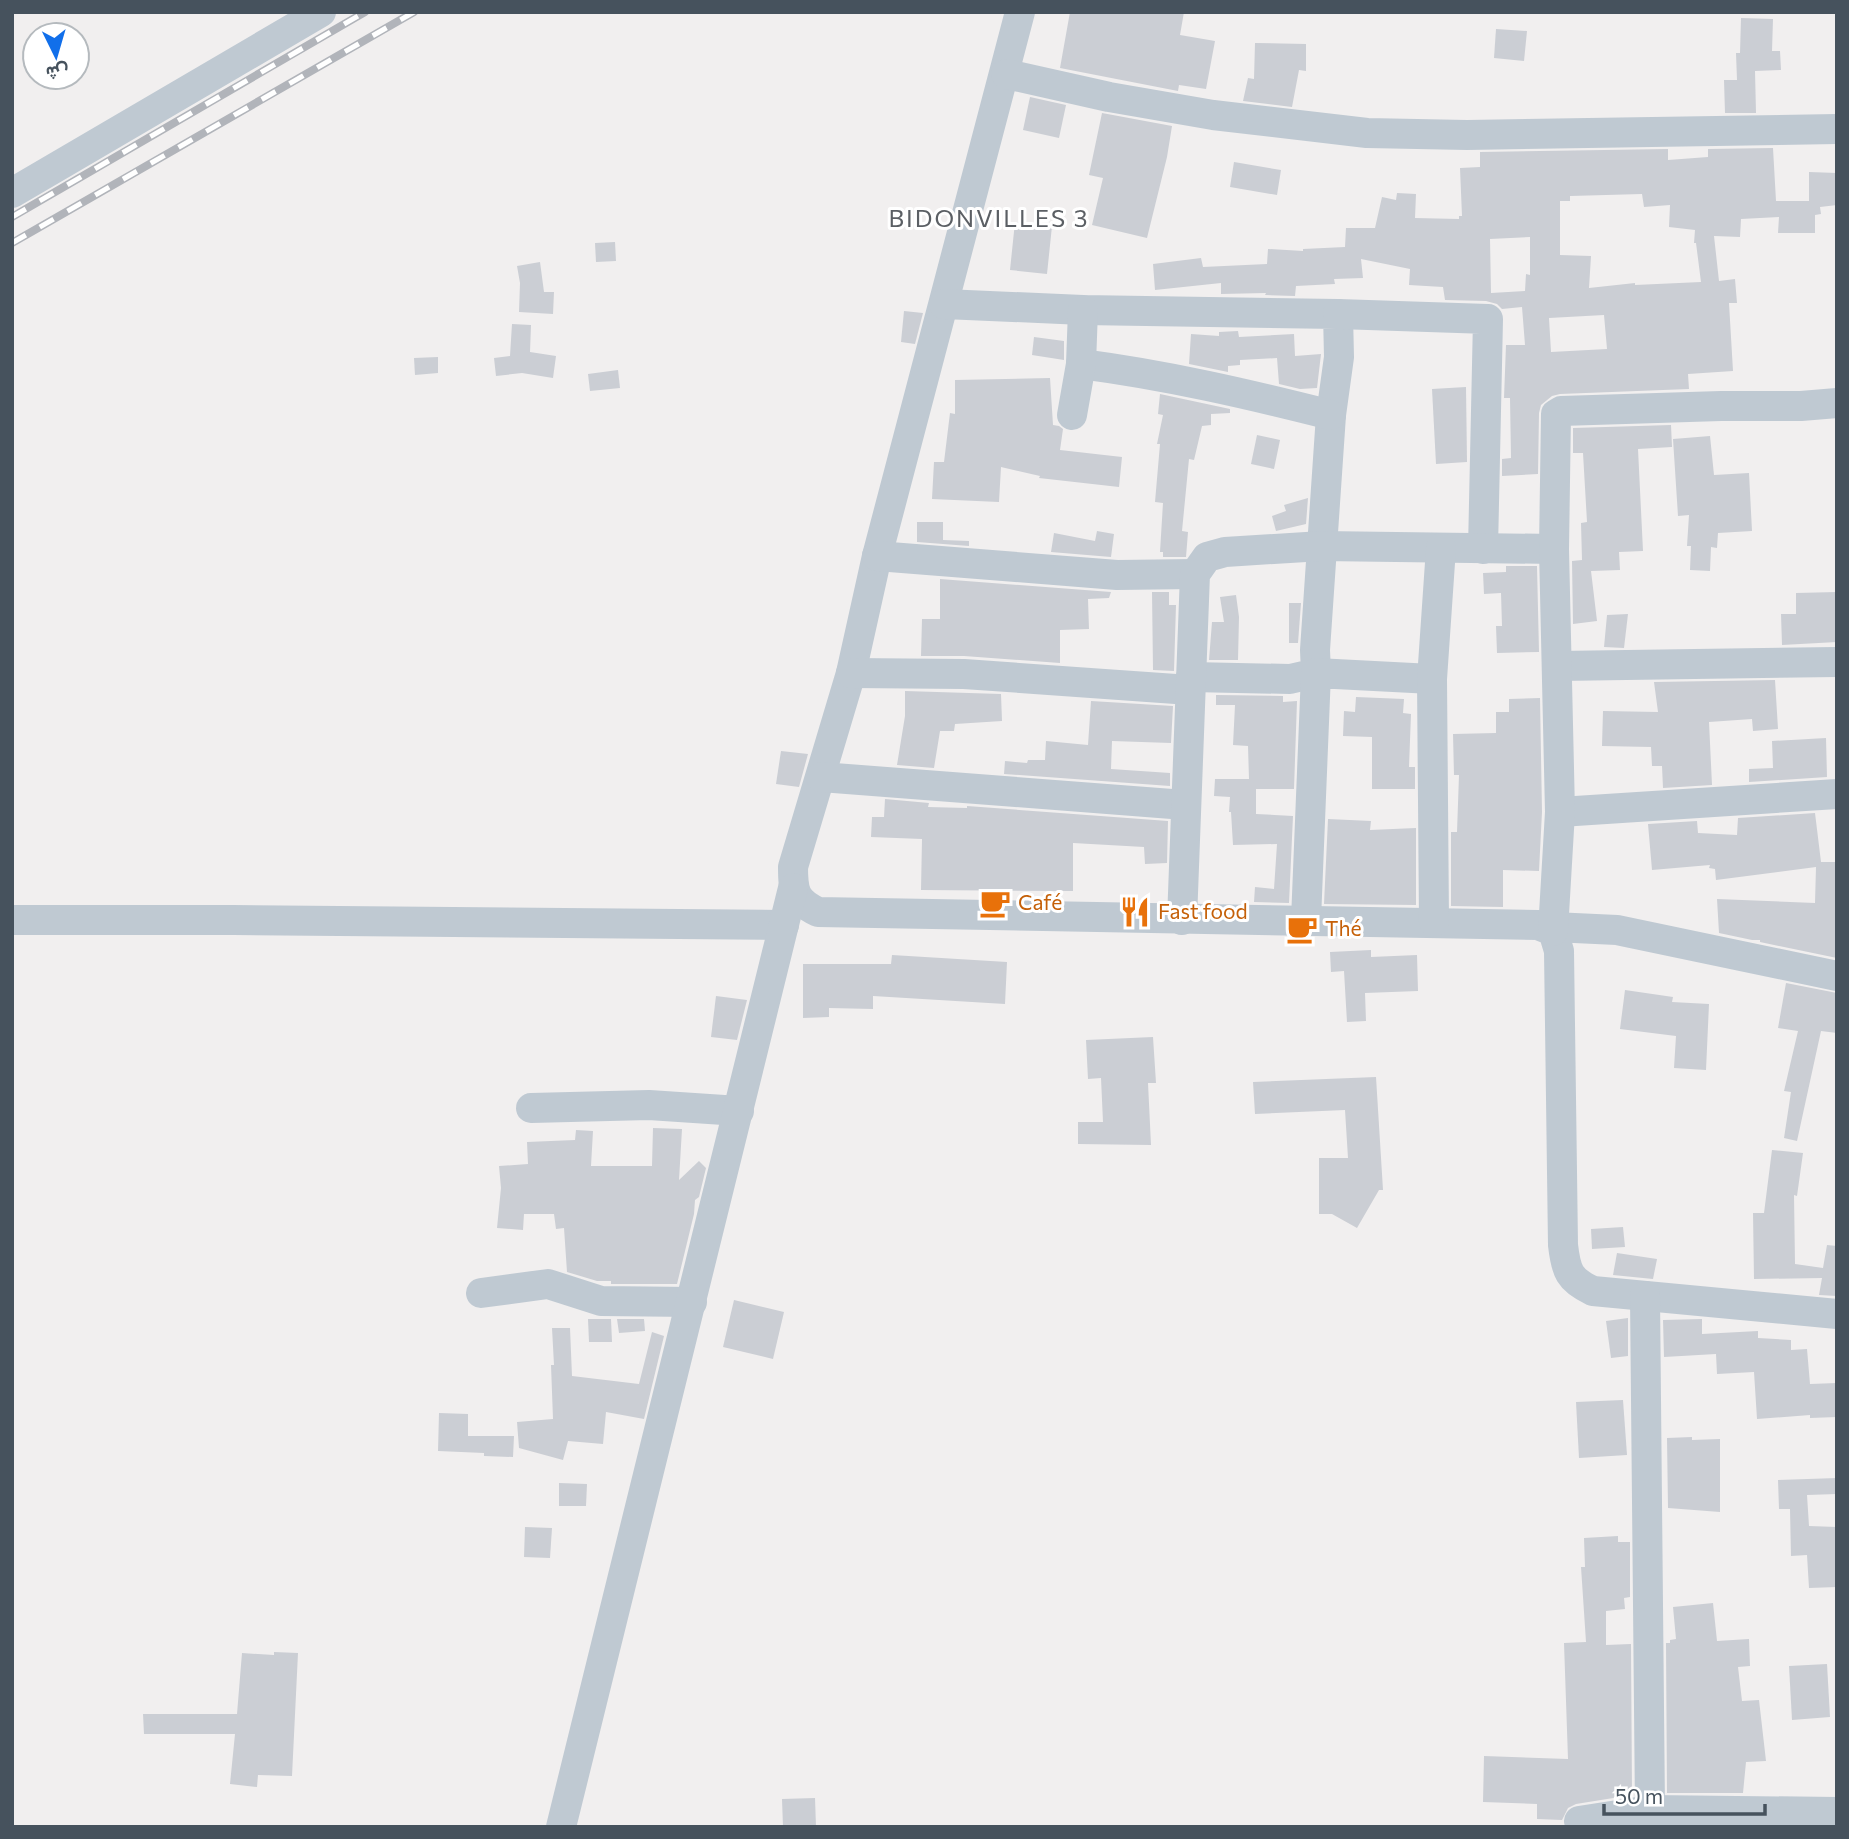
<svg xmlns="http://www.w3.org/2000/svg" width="1849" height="1839" font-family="Commissioner,Vazirmatn,sans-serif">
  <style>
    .building { fill: #cbced4; fill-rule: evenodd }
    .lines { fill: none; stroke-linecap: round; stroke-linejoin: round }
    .minor { stroke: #bfc9d2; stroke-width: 30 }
    .rail-casing { stroke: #b1b4ba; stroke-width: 8 }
    .rail { stroke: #fff; stroke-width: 5; stroke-dasharray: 16; stroke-linecap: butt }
    .labels { text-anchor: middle; stroke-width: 6; stroke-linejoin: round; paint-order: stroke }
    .food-label { font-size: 21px; fill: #c56008; stroke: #fff; text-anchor: start }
    .quarter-label { font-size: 24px; letter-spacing: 2px; fill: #5b5f64; stroke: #fff }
  </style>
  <rect width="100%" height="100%" fill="#f1efef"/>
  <!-- building -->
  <g class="building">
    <path d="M 1070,12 L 1184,12 L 1180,35 L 1215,41 L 1206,89 L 1179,85 L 1178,91 L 1060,68 Z"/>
    <path d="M 1741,18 L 1773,19 L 1772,51 L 1780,51 L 1781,70 L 1755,71 L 1756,113 L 1725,113 L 1724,80 L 1737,80 L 1736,53 L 1740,53 Z"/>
    <path d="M 1496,29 L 1527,31 L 1524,61 L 1494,58 Z"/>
    <path d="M 1255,43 L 1306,44 L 1306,71 L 1299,70 L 1292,107 L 1243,101 L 1248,78 L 1254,79 Z"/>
    <path d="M 1030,97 L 1066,105 L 1059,138 L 1023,130 Z"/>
    <path d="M 1102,113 L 1172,126 L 1167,157 L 1147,238 L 1092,225 L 1103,178 L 1089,175 Z"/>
    <path d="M 1773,148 L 1776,201 L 1809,201 L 1809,172 L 1837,173 L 1837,205 L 1820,207 L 1821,214 L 1815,215 L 1815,233 L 1778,233 L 1779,217 L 1741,219 L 1740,237 L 1714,236 L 1719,281 L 1735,279 L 1737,303 L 1729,303 L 1733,371 L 1688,374 L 1689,389 L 1560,394 L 1552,396 L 1541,405 L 1539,413 L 1538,474 L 1502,476 L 1502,459 L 1511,458 L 1510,398 L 1504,398 L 1506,345 L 1525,345 L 1522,307 L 1502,309 L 1497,304 L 1486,301 L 1445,300 L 1443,287 L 1409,285 L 1410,269 L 1361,259 L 1363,278 L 1334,279 L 1335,284 L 1296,286 L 1295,296 L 1265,295 L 1266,293 L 1221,294 L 1221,283 L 1155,290 L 1153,264 L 1201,258 L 1203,267 L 1267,264 L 1268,249 L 1303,251 L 1303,249 L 1345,247 L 1346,228 L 1375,228 L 1382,197 L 1396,200 L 1397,193 L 1416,194 L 1415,218 L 1459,219 L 1459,216 L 1462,216 L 1460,168 L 1480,167 L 1480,152 L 1668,149 L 1668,160 L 1708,157 L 1708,149 ZM 1642,194 L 1644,207 L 1670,205 L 1669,227 L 1695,230 L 1694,243 L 1696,243 L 1701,282 L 1635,285 L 1635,283 L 1589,288 L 1591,256 L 1560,255 L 1560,201 L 1570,201 L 1570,196 ZM 1530,237 L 1530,275 L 1526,274 L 1525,291 L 1491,293 L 1490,239 ZM 1604,315 L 1607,349 L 1551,352 L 1549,318 Z"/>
    <path d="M 1234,162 L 1281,170 L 1277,195 L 1230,187 Z"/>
    <path d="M 1015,222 L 1052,226 L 1047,274 L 1010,270 Z"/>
    <path d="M 615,242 L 616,261 L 596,262 L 595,243 Z"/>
    <path d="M 540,262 L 544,292 L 554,292 L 553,314 L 519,312 L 520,283 L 517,266 Z"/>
    <path d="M 904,311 L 923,313 L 915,344 L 901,342 Z"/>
    <path d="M 512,324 L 531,325 L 530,352 L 556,356 L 553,378 L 522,373 L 496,376 L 494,358 L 510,356 Z"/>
    <path d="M 1238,331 L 1239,337 L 1294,334 L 1295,356 L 1321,354 L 1317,388 L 1300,389 L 1279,384 L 1277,358 L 1240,360 L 1240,365 L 1228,366 L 1228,372 L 1189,364 L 1191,334 L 1219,336 L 1219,332 Z"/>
    <path d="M 1034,337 L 1064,341 L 1064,360 L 1032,355 Z"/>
    <path d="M 438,357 L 438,373 L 415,375 L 414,358 Z"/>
    <path d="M 618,370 L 620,388 L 590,391 L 588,374 Z"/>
    <path d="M 1050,378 L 1053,425 L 1059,426 L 1063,429 L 1060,450 L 1122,457 L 1119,487 L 1039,478 L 1040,476 L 1001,467 L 999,502 L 932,499 L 934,462 L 944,462 L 950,413 L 955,414 L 955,380 Z"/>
    <path d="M 1466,387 L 1467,462 L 1436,464 L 1432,389 Z"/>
    <path d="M 1160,394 L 1230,409 L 1230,413 L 1211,414 L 1211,425 L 1202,426 L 1194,460 L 1189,459 L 1182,531 L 1188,532 L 1186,557 L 1163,557 L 1163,552 L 1160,552 L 1163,503 L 1155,502 L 1160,444 L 1157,444 L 1163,415 L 1158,414 Z"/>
    <path d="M 1671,425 L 1672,447 L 1638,449 L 1643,551 L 1619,552 L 1620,570 L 1591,571 L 1597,621 L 1573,624 L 1572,561 L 1582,560 L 1581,523 L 1587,522 L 1583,453 L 1573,453 L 1573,428 Z"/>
    <path d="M 1257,435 L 1280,440 L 1274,469 L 1251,464 Z"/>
    <path d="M 1710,436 L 1714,475 L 1749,473 L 1752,531 L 1718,533 L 1717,548 L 1711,547 L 1710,571 L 1690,570 L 1691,546 L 1687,546 L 1689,515 L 1678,516 L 1673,439 Z"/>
    <path d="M 1308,498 L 1306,524 L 1276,531 L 1272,516 L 1286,511 L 1284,505 Z"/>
    <path d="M 917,522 L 943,522 L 943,540 L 969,541 L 969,546 L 917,542 Z"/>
    <path d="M 1097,531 L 1114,534 L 1111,557 L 1051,552 L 1054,533 L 1095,541 Z"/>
    <path d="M 1506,566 L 1537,566 L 1539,652 L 1497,653 L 1496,626 L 1502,626 L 1501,593 L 1484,594 L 1483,573 L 1506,572 Z"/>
    <path d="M 940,579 L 1111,592 L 1109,598 L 1088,599 L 1089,629 L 1060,630 L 1060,663 L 964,656 L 921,656 L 922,619 L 940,619 Z"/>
    <path d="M 1152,592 L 1169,592 L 1169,605 L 1176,605 L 1174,671 L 1153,670 Z"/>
    <path d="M 1837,592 L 1837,642 L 1782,645 L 1781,614 L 1796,614 L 1796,593 Z"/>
    <path d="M 1236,595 L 1239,617 L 1238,660 L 1209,660 L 1212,622 L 1224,622 L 1220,597 Z"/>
    <path d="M 1289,603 L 1301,603 L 1298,643 L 1289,643 Z"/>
    <path d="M 1628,614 L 1624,648 L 1604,647 L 1607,615 Z"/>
    <path d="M 1775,680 L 1778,729 L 1753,731 L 1752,719 L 1709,722 L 1712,785 L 1663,788 L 1662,766 L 1652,766 L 1651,747 L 1602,746 L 1603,711 L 1658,712 L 1654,682 Z"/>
    <path d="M 905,691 L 1001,694 L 1002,721 L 955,724 L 954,731 L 940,731 L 934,768 L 897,765 L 905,716 Z"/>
    <path d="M 1216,695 L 1283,696 L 1283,702 L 1297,701 L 1294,789 L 1256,789 L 1256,814 L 1293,816 L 1289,903 L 1254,902 L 1255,887 L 1274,889 L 1277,844 L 1233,845 L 1231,812 L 1229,812 L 1230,797 L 1214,796 L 1215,779 L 1249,779 L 1248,746 L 1233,745 L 1235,705 L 1216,705 Z"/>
    <path d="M 1356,697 L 1404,699 L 1403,713 L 1411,714 L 1409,767 L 1415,767 L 1415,789 L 1372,789 L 1372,737 L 1343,736 L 1344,711 L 1355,712 Z"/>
    <path d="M 1540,698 L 1542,812 L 1539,871 L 1503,870 L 1503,907 L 1451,906 L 1451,832 L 1457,832 L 1459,775 L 1454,775 L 1453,734 L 1496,733 L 1496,712 L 1509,712 L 1509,699 Z"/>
    <path d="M 1091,701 L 1173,706 L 1171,743 L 1112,741 L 1111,769 L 1170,773 L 1170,786 L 1004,774 L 1005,761 L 1027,763 L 1028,760 L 1045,760 L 1046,741 L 1088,745 Z"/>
    <path d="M 1826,738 L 1827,777 L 1749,782 L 1749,769 L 1773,768 L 1772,741 Z"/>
    <path d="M 781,751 L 808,754 L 799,787 L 776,784 Z"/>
    <path d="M 885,799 L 929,803 L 928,807 L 967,808 L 967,806 L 1168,821 L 1167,863 L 1145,864 L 1144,847 L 1073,843 L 1073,891 L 921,890 L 922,839 L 871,837 L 872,817 L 884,817 Z"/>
    <path d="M 1815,813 L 1821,862 L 1837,862 L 1837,958 L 1760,942 L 1760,940 L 1752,940 L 1719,933 L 1717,899 L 1815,903 L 1816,867 L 1716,880 L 1715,869 L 1709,868 L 1710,865 L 1652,870 L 1648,824 L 1697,821 L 1698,833 L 1737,835 L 1738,818 Z"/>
    <path d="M 1328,819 L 1371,821 L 1370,830 L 1416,828 L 1416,905 L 1324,904 Z"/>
    <path d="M 1371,950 L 1371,957 L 1417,955 L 1418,991 L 1365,993 L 1366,1021 L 1347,1022 L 1344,971 L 1331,972 L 1330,952 Z"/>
    <path d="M 892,955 L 1007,962 L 1005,1004 L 873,996 L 873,1009 L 829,1008 L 829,1017 L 803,1018 L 803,964 L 891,964 Z"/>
    <path d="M 1786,983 L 1837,993 L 1837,1033 L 1821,1031 L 1797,1141 L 1784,1138 L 1791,1092 L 1784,1091 L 1798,1031 L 1778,1028 Z"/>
    <path d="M 1625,990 L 1673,997 L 1672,1002 L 1709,1004 L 1706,1070 L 1674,1068 L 1676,1036 L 1620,1029 Z"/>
    <path d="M 716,996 L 747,1000 L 737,1040 L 711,1037 Z"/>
    <path d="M 1153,1037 L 1156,1083 L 1148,1083 L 1151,1145 L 1078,1144 L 1078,1122 L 1103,1122 L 1101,1078 L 1088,1079 L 1086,1040 Z"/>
    <path d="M 1376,1077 L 1383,1190 L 1379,1190 L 1357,1228 L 1332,1214 L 1319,1214 L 1319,1158 L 1348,1158 L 1345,1110 L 1255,1114 L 1253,1082 Z"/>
    <path d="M 653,1128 L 682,1129 L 679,1180 L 699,1161 L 706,1168 L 699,1197 L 695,1200 L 694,1214 L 677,1284 L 611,1284 L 611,1281 L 597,1281 L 567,1272 L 564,1228 L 556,1229 L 554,1214 L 524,1214 L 523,1230 L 497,1228 L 501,1188 L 499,1166 L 528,1164 L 527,1142 L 575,1140 L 576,1130 L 593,1131 L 591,1166 L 652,1166 Z"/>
    <path d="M 1772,1150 L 1803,1153 L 1797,1196 L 1794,1195 L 1795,1264 L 1823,1268 L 1827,1245 L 1837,1246 L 1837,1296 L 1819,1295 L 1822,1278 L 1754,1279 L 1753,1213 L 1764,1213 Z"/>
    <path d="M 1623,1227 L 1625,1247 L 1592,1249 L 1591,1229 Z"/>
    <path d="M 1617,1253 L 1657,1259 L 1653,1279 L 1613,1275 Z"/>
    <path d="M 734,1300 L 784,1312 L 773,1359 L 723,1347 Z"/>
    <path d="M 1628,1318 L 1628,1356 L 1611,1358 L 1606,1321 Z"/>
    <path d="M 588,1319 L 611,1319 L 612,1342 L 589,1342 Z"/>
    <path d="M 617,1319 L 644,1319 L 645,1331 L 619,1333 Z"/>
    <path d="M 1702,1319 L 1702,1334 L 1758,1331 L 1758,1338 L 1791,1340 L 1791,1350 L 1807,1349 L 1810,1384 L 1837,1383 L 1837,1417 L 1810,1418 L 1810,1415 L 1757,1419 L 1754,1372 L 1717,1374 L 1716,1354 L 1664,1357 L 1663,1320 Z"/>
    <path d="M 552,1328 L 570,1328 L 572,1376 L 639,1384 L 652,1332 L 664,1336 L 644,1419 L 606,1412 L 603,1444 L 568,1441 L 563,1460 L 519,1448 L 517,1422 L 553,1419 L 551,1365 L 554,1365 Z"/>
    <path d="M 1623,1400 L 1627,1455 L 1579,1458 L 1576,1402 Z"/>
    <path d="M 439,1413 L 468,1414 L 468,1436 L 514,1436 L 513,1457 L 484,1456 L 484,1453 L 438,1451 Z"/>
    <path d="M 1692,1437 L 1692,1440 L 1720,1439 L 1720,1512 L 1668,1508 L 1667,1438 Z"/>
    <path d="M 1837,1478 L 1837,1494 L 1807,1495 L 1809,1526 L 1837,1527 L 1837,1587 L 1809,1588 L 1807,1555 L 1791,1556 L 1790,1509 L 1779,1509 L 1778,1480 Z"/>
    <path d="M 559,1483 L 587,1484 L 586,1506 L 559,1506 Z"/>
    <path d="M 525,1527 L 552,1528 L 550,1558 L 524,1557 Z"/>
    <path d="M 1618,1536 L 1618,1542 L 1630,1542 L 1630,1597 L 1624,1598 L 1625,1609 L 1606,1611 L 1606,1645 L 1631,1644 L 1632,1795 L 1576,1804 L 1568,1808 L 1562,1820 L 1537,1819 L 1537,1804 L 1483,1802 L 1484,1756 L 1568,1759 L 1564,1643 L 1586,1642 L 1581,1567 L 1585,1567 L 1584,1538 Z"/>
    <path d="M 1713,1603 L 1717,1641 L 1749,1639 L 1750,1666 L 1738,1667 L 1742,1701 L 1759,1700 L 1766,1761 L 1746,1762 L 1743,1793 L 1667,1793 L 1666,1643 L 1670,1643 L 1670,1640 L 1676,1639 L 1673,1607 Z"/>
    <path d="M 274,1652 L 298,1653 L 292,1776 L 258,1775 L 257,1787 L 230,1784 L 235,1734 L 144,1734 L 143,1714 L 237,1714 L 242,1653 L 274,1655 Z"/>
    <path d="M 1827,1664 L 1830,1717 L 1792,1720 L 1789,1666 Z"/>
    <path d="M 815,1798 L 816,1827 L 783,1827 L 782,1799 Z"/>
  </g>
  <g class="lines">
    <!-- minor -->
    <g class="minor">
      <path d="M 1020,12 L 877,556 L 851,673 L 793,867 C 793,892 795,901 818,912 L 1538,925 L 1553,931 L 1559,951 L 1563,1245 C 1566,1271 1569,1280 1593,1291 L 1837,1314"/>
      <path d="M 1006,74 L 1109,97 L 1213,115 L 1367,133 L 1467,135 L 1837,129"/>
      <path d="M 12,193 L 321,12"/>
      <path d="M 944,304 L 1083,310 L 1338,314 L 1339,357 L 1331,415 L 1315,650 L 1316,673 L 1290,679 L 1191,677"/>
      <path d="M 1338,314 L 1488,319 L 1483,549"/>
      <path d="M 1081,364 C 1166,375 1248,394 1331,415"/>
      <path d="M 1072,415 L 1081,364 L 1083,310"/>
      <path d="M 877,556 L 1117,575 L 1195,574"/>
      <path d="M 1558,666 L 1837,662"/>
      <path d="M 851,673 L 964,674 L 1190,690"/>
      <path d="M 821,777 L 1185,805"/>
      <path d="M 1560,812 L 1837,794"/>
      <path d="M 12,920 L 233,920 L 784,925"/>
      <path d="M 1182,920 L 1195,574 L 1207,557 L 1225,552 L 1322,546 L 1554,549"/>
      <path d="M 1306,920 L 1316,673 L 1432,679"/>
      <path d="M 1434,922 L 1432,679 L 1441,548"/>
      <path d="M 1553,927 L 1617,930 L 1837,976"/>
      <path d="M 1553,931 L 1560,812 L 1554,549 L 1556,414 L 1561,411 L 1721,406 L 1801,406 L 1837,403"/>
      <path d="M 531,1108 L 649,1105 L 739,1111"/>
      <path d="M 481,1293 L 548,1284 L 601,1301 L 692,1302"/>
      <path d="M 1645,1296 L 1650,1810"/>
      <path d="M 1579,1821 L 1650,1810 L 1837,1812"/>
      <path d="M 561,1827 L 793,888"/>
    </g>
    <!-- rail casing -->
    <g class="rail-casing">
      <g id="rail">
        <path d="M 12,217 L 365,12"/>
        <path d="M 12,243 L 414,12"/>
      </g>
    </g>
    <!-- rail -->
    <use href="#rail" class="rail"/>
  </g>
  <!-- icons -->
  <defs>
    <g id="cafe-bare" transform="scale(2.415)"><path d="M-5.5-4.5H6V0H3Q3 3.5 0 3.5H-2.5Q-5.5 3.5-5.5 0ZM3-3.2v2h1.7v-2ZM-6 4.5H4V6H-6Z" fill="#e8710a" stroke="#fff" stroke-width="2.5" paint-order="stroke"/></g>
    <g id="restaurant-bare" transform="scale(2.415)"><path d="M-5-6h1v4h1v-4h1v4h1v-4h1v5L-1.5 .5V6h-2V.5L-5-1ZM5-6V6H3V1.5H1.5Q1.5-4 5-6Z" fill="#e8710a" stroke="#fff" stroke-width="2.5" paint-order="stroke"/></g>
  </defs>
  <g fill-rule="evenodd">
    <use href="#cafe-bare" x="995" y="903"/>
    <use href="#restaurant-bare" x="1135" y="912"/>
    <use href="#cafe-bare" x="1302" y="929"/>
  </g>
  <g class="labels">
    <!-- food labels -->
    <g class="food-label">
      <text x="1018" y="910">Café</text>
      <text x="1158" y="919">Fast food</text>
      <text x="1325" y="936">Thé</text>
    </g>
    <!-- quarter labels -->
    <g class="quarter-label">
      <text x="989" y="227">BIDONVILLES 3</text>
    </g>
  </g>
  <!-- border -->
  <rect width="1849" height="1839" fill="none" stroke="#46525d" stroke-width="28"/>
  <!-- north arrow -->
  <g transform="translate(56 56) rotate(175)"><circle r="33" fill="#ffffff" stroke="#b5babe" stroke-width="2"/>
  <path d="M0-5L12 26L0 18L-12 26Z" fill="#116fea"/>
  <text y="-10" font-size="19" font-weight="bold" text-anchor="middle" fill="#46525d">ش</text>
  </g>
  <!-- scale -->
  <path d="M1604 1804v10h161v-10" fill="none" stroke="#46525d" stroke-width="3.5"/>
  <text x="1615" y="1804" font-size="21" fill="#46525d" stroke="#ffffff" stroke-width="5" paint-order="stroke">50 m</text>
</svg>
